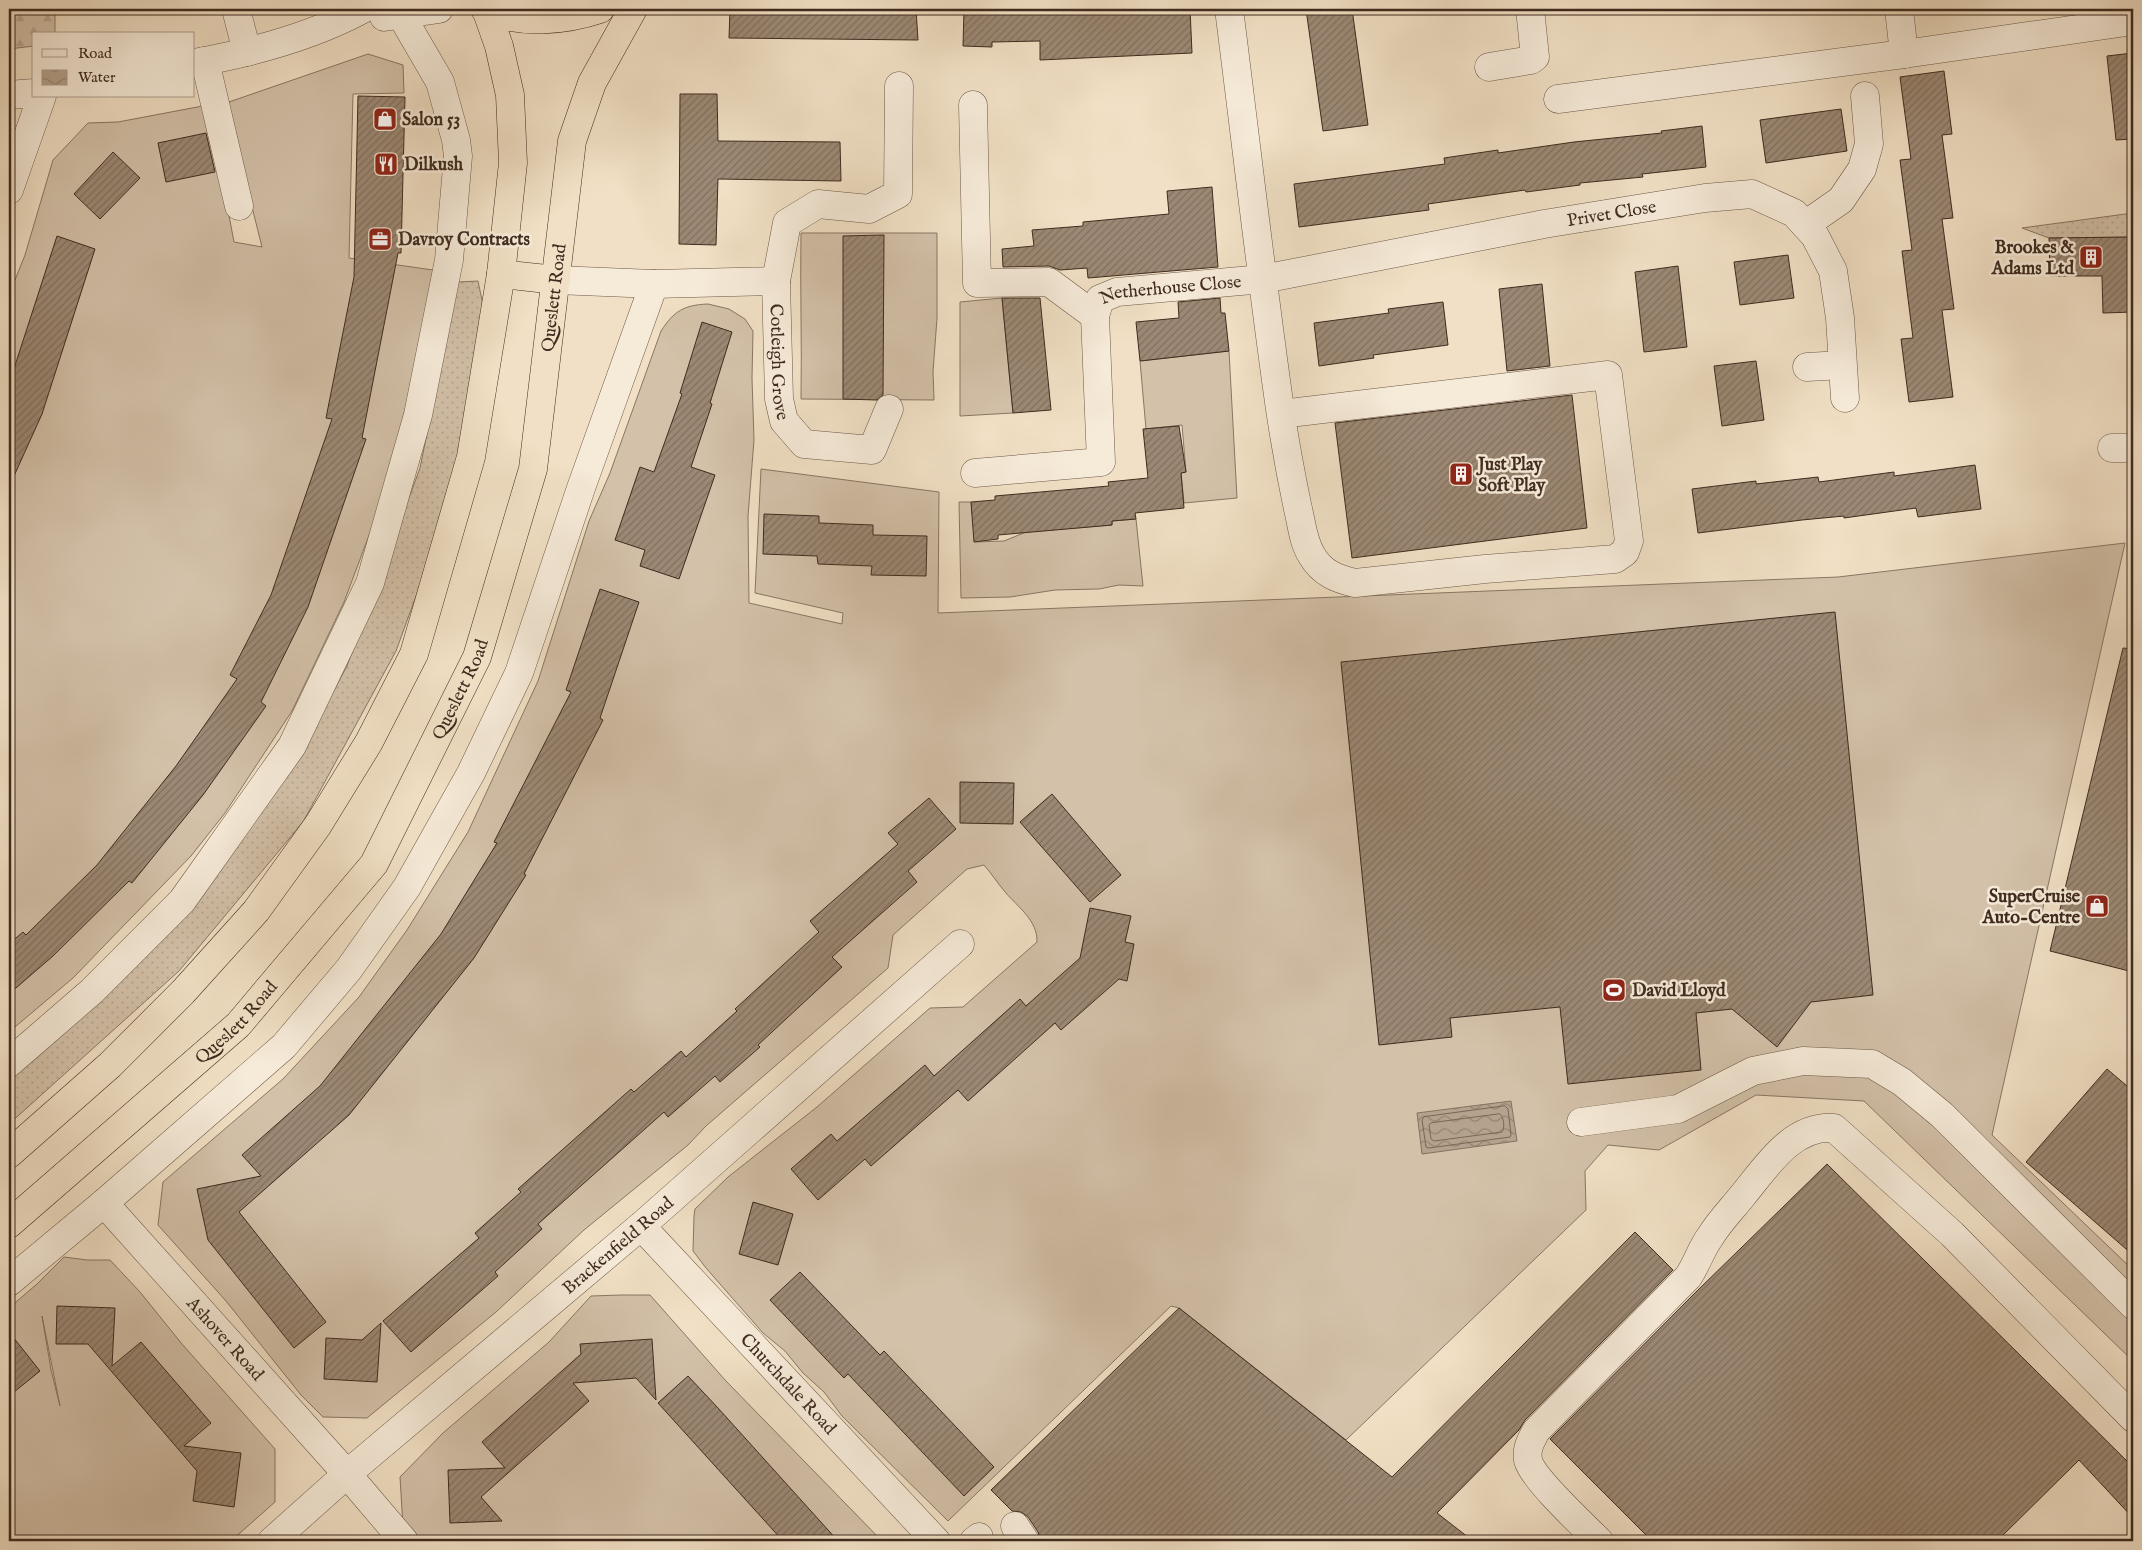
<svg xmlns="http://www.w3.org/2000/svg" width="2142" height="1550" font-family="'IM FELL English',serif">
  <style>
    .grass { fill: url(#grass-dots); stroke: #897664 }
    .forest { fill: url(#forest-firs); stroke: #897664 }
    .garden { fill: #d3c1a9; stroke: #897664; fill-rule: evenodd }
    .water { fill: url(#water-waves); stroke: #857261 }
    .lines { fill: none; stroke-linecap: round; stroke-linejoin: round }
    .shore { stroke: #7a6656; stroke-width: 1 }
    .building { fill: url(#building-hatch); stroke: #3f2b1f }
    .minor-casing { stroke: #6c5848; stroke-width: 29 }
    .highway-casing { stroke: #3f2b1f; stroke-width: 29 }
    .minor { stroke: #f6ebd9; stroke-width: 28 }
    .highway { stroke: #f1e0c5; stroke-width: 28 }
    .labels { text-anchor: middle; stroke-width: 5; stroke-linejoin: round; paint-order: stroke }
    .poi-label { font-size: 18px; font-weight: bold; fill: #3f2b1f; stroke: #f6ebd9; text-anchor: start }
    .street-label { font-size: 18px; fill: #3f2b1f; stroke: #f6ebd9 }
  </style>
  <defs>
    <pattern id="grass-dots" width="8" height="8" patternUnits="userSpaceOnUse" patternTransform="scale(1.25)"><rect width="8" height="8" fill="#d3c1a9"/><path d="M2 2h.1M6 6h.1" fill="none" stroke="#b6a691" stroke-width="1.8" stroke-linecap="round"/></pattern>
    <pattern id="forest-firs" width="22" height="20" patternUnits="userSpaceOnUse" patternTransform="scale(1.25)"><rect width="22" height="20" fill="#d3c1a9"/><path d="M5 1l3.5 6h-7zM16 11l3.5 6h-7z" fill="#b6a691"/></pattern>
    <pattern id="water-waves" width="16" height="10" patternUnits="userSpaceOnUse" patternTransform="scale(1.25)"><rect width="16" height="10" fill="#b4a28d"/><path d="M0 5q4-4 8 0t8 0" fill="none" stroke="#948473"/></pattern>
    <pattern id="building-hatch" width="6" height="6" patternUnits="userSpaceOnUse" patternTransform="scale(1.25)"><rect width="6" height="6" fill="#9c8975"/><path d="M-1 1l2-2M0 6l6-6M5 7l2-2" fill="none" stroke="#81705f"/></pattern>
  </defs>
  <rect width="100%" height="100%" fill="#f1e0c5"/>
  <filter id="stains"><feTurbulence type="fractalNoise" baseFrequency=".004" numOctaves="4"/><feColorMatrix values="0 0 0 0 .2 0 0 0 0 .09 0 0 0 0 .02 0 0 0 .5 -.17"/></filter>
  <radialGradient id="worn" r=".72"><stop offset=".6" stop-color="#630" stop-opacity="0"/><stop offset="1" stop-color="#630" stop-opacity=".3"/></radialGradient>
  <!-- grass -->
  <g class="grass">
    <path d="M 2133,213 L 2133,237 L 2049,238 L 2022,228 Z"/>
    <path d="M 478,281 L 484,310 L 447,511 L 396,651 L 303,822 L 179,971 L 9,1124 L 9,1079 L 141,958 L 304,747 L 347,666 L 420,468 L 458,282 Z"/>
  </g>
  <!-- forest -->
  <path class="forest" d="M 9,9 L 55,9 L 55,34 L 34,34 L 34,46 L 9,49 Z"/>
  <!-- garden -->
  <g class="garden">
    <path d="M 368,54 L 403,65 L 404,93 L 353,94 L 349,258 L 433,270 L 413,378 L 383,498 L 344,602 L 292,711 L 225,813 L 191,856 L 73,978 L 9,1032 L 9,295 L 25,255 L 53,160 L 88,123 L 118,122 L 208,105 L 234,242 L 262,247 L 226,103 Z"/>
    <path d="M 801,233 L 937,233 L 937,318 L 933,372 L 934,400 L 801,399 C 802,343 800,288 801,233 Z"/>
    <path d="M 1002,298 L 1013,413 L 960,416 L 960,302 Z"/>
    <path d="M 708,304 L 729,309 L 745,319 L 753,331 L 752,378 L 754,440 L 748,516 L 749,603 L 842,624 L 843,613 L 755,593 L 761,469 L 939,492 L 938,613 L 1838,577 L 2125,543 L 1992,1135 L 2133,1270 L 2133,1361 L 1864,1101 L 1756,1095 L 1659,1150 L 1608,1145 L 1585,1171 L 1586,1210 L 1346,1440 L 1179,1308 L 1171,1306 L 948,1521 L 842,1416 L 824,1392 L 803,1373 L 785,1351 L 763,1333 L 706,1268 L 693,1251 L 694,1216 L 695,1209 L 728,1177 L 817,1107 L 930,1008 L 963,1007 L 1037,942 C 1038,921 1018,907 1006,893 C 998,884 992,874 984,865 L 967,869 L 893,935 L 888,968 L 706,1126 L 688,1145 L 584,1230 L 496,1312 L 367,1418 L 323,1417 L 301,1395 L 226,1301 L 158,1225 L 163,1182 L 283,1079 L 359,997 L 407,930 L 468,832 L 538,681 L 589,521 L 610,473 L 661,331 C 674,311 684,305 708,304 Z"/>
    <path d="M 1229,351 L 1237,498 L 1184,503 L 1181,473 L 1186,472 L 1182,425 L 1146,429 L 1140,361 Z"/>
    <path d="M 959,502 L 971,502 L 975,542 L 1004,541 L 1026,532 L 1112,525 L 1112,521 L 1136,519 L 1143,586 L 1119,585 L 1099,589 L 1055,590 L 1010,597 L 961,598 Z"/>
    <path d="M 64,1257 L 87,1260 L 110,1260 L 140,1292 L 182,1344 L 275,1449 L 275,1502 L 231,1541 L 9,1541 L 9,1308 L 37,1284 ZM 42,1316 L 60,1406 L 51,1370 Z"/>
    <path d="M 621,1295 L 650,1295 L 726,1381 L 882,1541 L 414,1541 L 403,1527 L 400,1477 L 443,1433 L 549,1342 L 591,1296 Z"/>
    <path d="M 321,1537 L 369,1537 L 372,1541 L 317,1541 Z"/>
  </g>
  <!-- water -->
  <path class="water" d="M 1511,1101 L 1517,1141 L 1422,1154 L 1417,1113 Z"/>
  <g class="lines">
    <!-- shore -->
    <g class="shore">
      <path d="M 1505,1106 L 1508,1109 L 1511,1135 L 1510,1137 L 1429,1148 L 1426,1147 L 1422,1120 L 1424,1117 Z"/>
      <path d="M 1500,1114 C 1504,1117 1505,1128 1502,1132 L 1434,1141 L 1431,1139 L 1429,1125 L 1431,1123 Z"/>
    </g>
  </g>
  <!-- building -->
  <g class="building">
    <path d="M 730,9 L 916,9 L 918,40 L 729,38 Z"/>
    <path d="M 964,9 L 1190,9 L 1192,53 L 1040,60 L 1040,41 L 992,42 L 992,47 L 963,46 Z"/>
    <path d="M 1306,9 L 1352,9 L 1368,125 L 1323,131 Z"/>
    <path d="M 2133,53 L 2133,139 L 2116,140 L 2107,56 Z"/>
    <path d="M 1944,71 L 1952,134 L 1942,135 L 1953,218 L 1942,219 L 1954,309 L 1942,310 L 1953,397 L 1909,402 L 1901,339 L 1913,338 L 1902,251 L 1912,250 L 1900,160 L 1911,159 L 1900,77 Z"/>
    <path d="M 680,94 L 717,94 L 718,141 L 840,142 L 841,181 L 718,179 L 716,245 L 679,244 Z"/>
    <path d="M 358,96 L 405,97 L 401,253 L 398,253 L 362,438 L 366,439 L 308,607 L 261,702 L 266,706 L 203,795 L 132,883 L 129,881 L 53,956 L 9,994 L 9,944 L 23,932 L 26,935 L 97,865 L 176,766 L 237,679 L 230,675 L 271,595 L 332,419 L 326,418 L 354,277 Z"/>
    <path d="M 1841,109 L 1847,151 L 1766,163 L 1760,120 Z"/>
    <path d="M 1702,126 L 1706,167 L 1642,174 L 1643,177 L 1580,183 L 1580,185 L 1526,192 L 1525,190 L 1428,204 L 1429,210 L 1299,227 L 1294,184 L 1445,164 L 1444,158 L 1498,150 L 1498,153 L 1574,142 L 1662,133 L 1661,131 Z"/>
    <path d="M 206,133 L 215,172 L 166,182 L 158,143 Z"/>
    <path d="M 113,152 L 140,178 L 100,219 L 74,194 Z"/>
    <path d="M 1212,187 L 1218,267 L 1088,278 L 1087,268 L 1060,270 L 1049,266 L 1003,267 L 1002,249 L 1034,246 L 1032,230 L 1083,226 L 1083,222 L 1169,214 L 1167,191 Z"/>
    <path d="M 884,235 L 883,395 L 877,400 L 843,399 L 843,236 Z"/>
    <path d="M 57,236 L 95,249 L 42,414 L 9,487 L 9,384 Z"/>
    <path d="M 2133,237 L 2133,312 L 2103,313 L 2102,276 L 2050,276 L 2049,238 Z"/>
    <path d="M 1788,255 L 1794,298 L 1740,305 L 1734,262 Z"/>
    <path d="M 1678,266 L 1687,347 L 1644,352 L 1635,272 Z"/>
    <path d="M 1542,284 L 1550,366 L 1507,371 L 1499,289 Z"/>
    <path d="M 1002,298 L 1040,298 L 1051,410 L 1013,413 Z"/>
    <path d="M 1220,298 L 1221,313 L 1225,313 L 1229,351 L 1140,361 L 1136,322 L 1179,318 L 1178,302 Z"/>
    <path d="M 1443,302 L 1448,345 L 1373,355 L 1374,358 L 1319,366 L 1314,323 L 1389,313 L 1388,309 Z"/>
    <path d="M 702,322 L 732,332 L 710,403 L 712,404 L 691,467 L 715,475 L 679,579 L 640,566 L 645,550 L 615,540 L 640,467 L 654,472 L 682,394 L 680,393 Z"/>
    <path d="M 1756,361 L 1764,420 L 1722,426 L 1714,366 Z"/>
    <path d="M 1572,395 L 1587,528 L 1352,558 L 1335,423 Z"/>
    <path d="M 1179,426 L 1186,472 L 1181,473 L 1184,508 L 1135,513 L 1136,519 L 1112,521 L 1112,525 L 998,535 L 998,539 L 974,542 L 971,502 L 995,500 L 995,496 L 1109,486 L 1108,482 L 1148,478 L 1143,429 Z"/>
    <path d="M 1975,465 L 1981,509 L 1918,517 L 1916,508 L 1844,518 L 1844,516 L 1802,520 L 1698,533 L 1692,489 L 1756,481 L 1756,484 L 1818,477 L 1819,482 L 1894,472 L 1894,476 Z"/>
    <path d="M 764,514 L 819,516 L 819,523 L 873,525 L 873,535 L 927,536 L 926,576 L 871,575 L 872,566 L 818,564 L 817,556 L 763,554 Z"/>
    <path d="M 600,589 L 639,602 L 600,718 L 603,720 L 524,874 L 526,875 L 474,958 L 349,1115 L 239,1212 L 326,1322 L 294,1348 L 208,1240 L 197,1189 L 261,1176 L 242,1155 L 320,1086 L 441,934 L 497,843 L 494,842 L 571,692 L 566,690 Z"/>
    <path d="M 1835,612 L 1873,995 L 1811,1002 L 1777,1047 L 1732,1009 L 1696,1013 L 1701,1070 L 1568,1084 L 1560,1007 L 1450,1018 L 1452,1037 L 1379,1045 L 1341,662 Z"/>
    <path d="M 2123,648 L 2133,649 L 2133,972 L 2050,951 Z"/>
    <path d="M 960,782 L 1014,783 L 1013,824 L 960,823 Z"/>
    <path d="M 1052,794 L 1121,875 L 1090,902 L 1020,822 Z"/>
    <path d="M 929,798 L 956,829 L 908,871 L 917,882 L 832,957 L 842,967 L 758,1045 L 760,1047 L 720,1082 L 715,1076 L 668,1117 L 664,1112 L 538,1224 L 542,1229 L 495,1272 L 498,1276 L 411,1352 L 383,1321 L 479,1238 L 475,1233 L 521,1192 L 518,1189 L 631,1089 L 634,1092 L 681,1051 L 686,1057 L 737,1011 L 735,1009 L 819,932 L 810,921 L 898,844 L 888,833 Z"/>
    <path d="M 1090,908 L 1131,916 L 1125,942 L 1134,944 L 1127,981 L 1119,979 L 1061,1030 L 1055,1023 L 968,1101 L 958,1090 L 871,1166 L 865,1159 L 818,1200 L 791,1169 L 831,1134 L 837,1141 L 925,1065 L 934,1076 L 1020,999 L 1026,1006 L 1054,981 L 1080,958 Z"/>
    <path d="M 2107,1069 L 2133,1091 L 2133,1255 L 2026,1162 Z"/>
    <path d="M 1827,1164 L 2133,1467 L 2133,1518 L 2079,1460 L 1997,1541 L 1652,1541 L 1550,1439 L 1696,1292 Z"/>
    <path d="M 753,1202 L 793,1214 L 778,1265 L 739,1254 Z"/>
    <path d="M 1635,1232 L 1673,1270 L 1525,1420 L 1519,1430 L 1437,1513 L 1473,1541 L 1041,1541 L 1038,1532 L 1028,1517 L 1021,1512 L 1012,1511 L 991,1490 L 1179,1308 L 1392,1477 Z"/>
    <path d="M 800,1272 L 880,1355 L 884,1351 L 994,1467 L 964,1496 L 848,1374 L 844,1378 L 770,1300 Z"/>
    <path d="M 57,1306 L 115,1308 L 112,1366 L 141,1342 L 211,1423 L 184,1446 L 241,1453 L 234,1507 L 193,1501 L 197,1471 L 88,1344 L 56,1344 Z"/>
    <path d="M 381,1323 L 377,1382 L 324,1379 L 326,1338 L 362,1340 Z"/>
    <path d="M 9,1332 L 40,1371 L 9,1396 Z"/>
    <path d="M 652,1339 L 656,1400 L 636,1378 L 573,1383 L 589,1401 L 481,1497 L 502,1521 L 450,1523 L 448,1470 L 505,1468 L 482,1442 L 581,1354 L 580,1344 Z"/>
    <path d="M 688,1376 L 718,1408 L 838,1541 L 783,1541 L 658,1403 Z"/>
  </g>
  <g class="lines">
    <!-- minor casing -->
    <g class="minor-casing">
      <g id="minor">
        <path d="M 236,9 L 247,52"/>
        <path d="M 1229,9 C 1246,142 1261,276 1280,409 C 1285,443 1291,476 1298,509 C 1302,525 1303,542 1312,556 C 1322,573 1337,579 1355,583 L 1485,569 L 1615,559 L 1625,552 L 1629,541 L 1608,375 L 1281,414"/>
        <path d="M 384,17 L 439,9"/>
        <path d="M 1904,54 L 2133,21"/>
        <path d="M 205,61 L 239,206"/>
        <path d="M 194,63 C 250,53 313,36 363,9"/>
        <path d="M 1489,67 L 1531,60 L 1535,57 L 1530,9"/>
        <path d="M 9,95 L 34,93"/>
        <path d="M 1558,99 L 1904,54 L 1899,9"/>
        <path d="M 973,105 L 977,283 L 1049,282 L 1095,316"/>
        <path d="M 9,190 L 42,96"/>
        <path d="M 1805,225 L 1841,200 L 1862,169 L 1869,144 L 1865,96"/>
        <path d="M 556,280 L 654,284 L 776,281 L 787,223 L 818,204 L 869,209 L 898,194 L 899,86"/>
        <path id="s1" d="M 776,281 L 779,399 L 784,421 L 804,444 L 872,450 L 889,409"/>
        <path d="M 1807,367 L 1842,365"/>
        <path d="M 2112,448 L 2133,448"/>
        <path id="s2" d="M 975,473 L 1101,462 L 1095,316 L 1100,299 L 1117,292 L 1263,279 L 1544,224 L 1705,198 L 1752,194 L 1794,213 L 1815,236 L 1833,271 L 1840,318 L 1845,398"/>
        <path d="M 9,1063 L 92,991 L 182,901 L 292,746 L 370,583 L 418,415 L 449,260 L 458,156 L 456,140 L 440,82 L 401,15"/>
        <path d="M 1581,1122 L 1678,1109 L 1753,1071 L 1803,1061 L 1872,1064 L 1902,1082 L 1942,1115 L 2133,1305"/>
        <path id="s3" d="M 104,1203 L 347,1474 L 404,1541"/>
        <path id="s4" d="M 641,1226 L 936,1541"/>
        <path d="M 9,1282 L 104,1203 L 284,1046 L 349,969 L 407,887 L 471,773 L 519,673 L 581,488 L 654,284"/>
        <path d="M 1015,1526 L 1025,1541"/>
        <path id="s5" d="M 272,1541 L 347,1474 L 641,1226 L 960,944"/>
        <path d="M 974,1541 L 979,1537"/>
        <path d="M 1599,1541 C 1584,1526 1532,1478 1528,1460 C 1526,1448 1531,1441 1536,1431 L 1688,1277 C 1697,1264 1701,1249 1710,1237 C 1719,1222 1732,1209 1743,1195 C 1767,1166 1792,1125 1834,1128 L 1952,1234 L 2133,1418"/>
      </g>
    </g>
    <!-- highway casing -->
    <g class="highway-casing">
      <g id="highway">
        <path d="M 485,9 C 520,25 564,21 600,9"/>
        <path d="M 501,274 L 556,280"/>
        <path d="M 9,1154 L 110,1065 L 183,992 L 256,911 L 318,825 L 369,742 L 414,654 L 471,457 L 501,274 L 513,163 L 510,95 L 499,46 L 486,9"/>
        <path id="s6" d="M 9,1224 L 238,1025 L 374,864 L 477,657 L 533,469 L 572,141 L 592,83 L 633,9"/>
      </g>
    </g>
    <!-- minor -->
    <use href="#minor" class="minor"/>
    <!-- highway -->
    <use href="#highway" class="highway"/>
  </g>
  <!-- icons -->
  <defs>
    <g id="shop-square" transform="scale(1.25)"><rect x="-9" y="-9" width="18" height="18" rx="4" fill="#8f2418" stroke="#f6ebd9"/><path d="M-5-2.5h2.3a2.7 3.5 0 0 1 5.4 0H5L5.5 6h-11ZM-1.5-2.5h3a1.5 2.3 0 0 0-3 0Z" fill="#fff"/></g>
    <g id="restaurant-square" transform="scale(1.25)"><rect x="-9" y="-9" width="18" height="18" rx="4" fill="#8f2418" stroke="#f6ebd9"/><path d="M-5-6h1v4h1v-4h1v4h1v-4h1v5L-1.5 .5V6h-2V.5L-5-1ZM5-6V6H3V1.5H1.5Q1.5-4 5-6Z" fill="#fff"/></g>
    <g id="office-square" transform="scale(1.25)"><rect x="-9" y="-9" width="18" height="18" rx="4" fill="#8f2418" stroke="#f6ebd9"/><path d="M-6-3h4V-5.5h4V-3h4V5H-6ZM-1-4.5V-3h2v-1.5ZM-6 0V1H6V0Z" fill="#fff"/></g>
    <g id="building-square" transform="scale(1.25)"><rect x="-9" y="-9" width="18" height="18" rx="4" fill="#8f2418" stroke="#f6ebd9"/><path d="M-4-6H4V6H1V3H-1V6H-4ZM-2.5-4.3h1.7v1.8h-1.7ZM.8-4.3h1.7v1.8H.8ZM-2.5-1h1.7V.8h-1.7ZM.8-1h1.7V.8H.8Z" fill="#fff"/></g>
    <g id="stadium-square" transform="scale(1.25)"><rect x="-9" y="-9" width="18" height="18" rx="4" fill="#8f2418" stroke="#f6ebd9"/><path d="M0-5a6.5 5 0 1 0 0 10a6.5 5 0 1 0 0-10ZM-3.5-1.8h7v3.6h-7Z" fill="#fff"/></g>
  </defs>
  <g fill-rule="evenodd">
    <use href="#shop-square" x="385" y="119"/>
    <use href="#restaurant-square" x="386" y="164"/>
    <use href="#office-square" x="380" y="239"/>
    <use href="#building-square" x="2091" y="257"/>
    <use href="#building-square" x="1461" y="474"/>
    <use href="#shop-square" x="2097" y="906"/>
    <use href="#stadium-square" x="1614" y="990"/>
  </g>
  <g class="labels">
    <!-- poi labels -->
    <g class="poi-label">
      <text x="402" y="125">Salon 53</text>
      <text x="404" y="170">Dilkush</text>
      <text x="398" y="245">Davroy Contracts</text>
      <text x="2074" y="253" text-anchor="end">Brookes &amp;<tspan x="2074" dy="21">Adams Ltd</tspan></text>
      <text x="1478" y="470">Just Play<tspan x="1478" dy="21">Soft Play</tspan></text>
      <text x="2080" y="902" text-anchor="end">SuperCruise<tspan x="2080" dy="21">Auto-Centre</tspan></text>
      <text x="1632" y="996">David Lloyd</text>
    </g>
    <!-- street labels -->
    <g class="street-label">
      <text dy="6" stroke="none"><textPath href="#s2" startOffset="810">Privet Close</textPath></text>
      <text dy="6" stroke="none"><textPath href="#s2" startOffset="362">Netherhouse Close</textPath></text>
      <text dy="6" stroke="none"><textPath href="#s6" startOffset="1114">Queslett Road</textPath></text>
      <text dy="6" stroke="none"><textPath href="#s1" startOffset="81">Cotleigh Grove</textPath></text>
      <text dy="6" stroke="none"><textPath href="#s6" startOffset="709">Queslett Road</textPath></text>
      <text dy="6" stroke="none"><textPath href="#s6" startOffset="304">Queslett Road</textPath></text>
      <text dy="6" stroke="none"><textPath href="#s5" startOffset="455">Brackenfield Road</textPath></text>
      <text dy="6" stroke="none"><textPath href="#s3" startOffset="182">Ashover Road</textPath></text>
      <text dy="6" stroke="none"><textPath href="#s4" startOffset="216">Churchdale Road</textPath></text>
    </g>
  </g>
  <!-- margin -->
  <rect width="2142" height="1550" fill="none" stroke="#f1e0c5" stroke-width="30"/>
  <rect x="10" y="10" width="2122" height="1530" fill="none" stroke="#3f2b1f" stroke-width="2.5"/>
  <rect x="15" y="15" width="2112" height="1520" fill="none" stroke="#3f2b1f"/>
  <!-- legend -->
  <rect x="32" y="32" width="162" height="65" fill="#f6ebd9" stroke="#ad9e8f"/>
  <rect x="42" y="49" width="25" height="8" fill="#f6ebd9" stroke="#ad9e8f"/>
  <text x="78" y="58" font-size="15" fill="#3f2b1f">Road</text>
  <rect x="42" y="70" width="25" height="15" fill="url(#water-waves)" stroke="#ad9e8f"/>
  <text x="78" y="82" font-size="15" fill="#3f2b1f">Water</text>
  <rect width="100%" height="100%" filter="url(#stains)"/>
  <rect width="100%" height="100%" fill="url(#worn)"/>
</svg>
